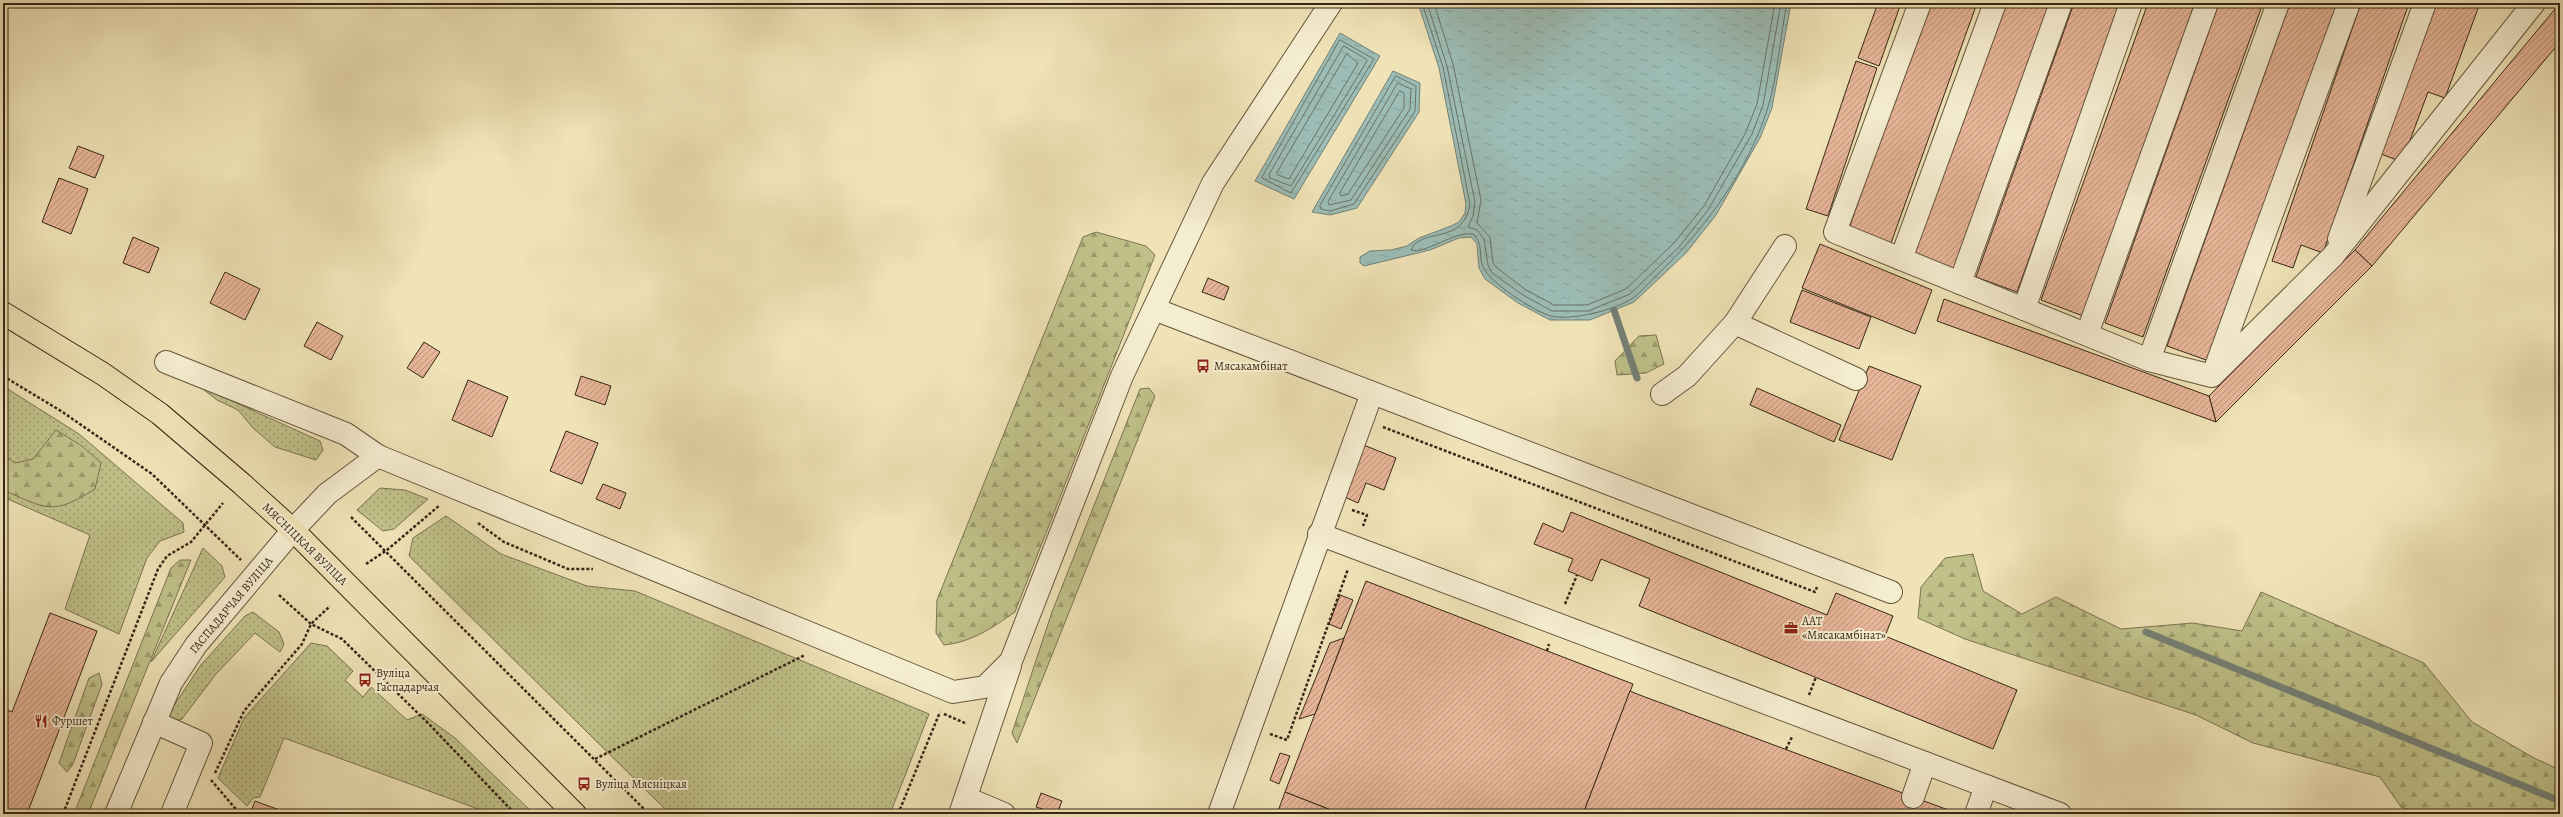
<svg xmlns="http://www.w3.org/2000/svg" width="2563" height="817" font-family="Alegreya,serif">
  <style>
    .grass { fill: url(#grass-dots); stroke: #7c7450 }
    .forest { fill: url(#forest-firs); stroke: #7c7450 }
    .water { fill: url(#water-ripples); stroke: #748176 }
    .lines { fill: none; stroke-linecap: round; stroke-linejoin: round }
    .shore { stroke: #6a7266; stroke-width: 1 }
    .stream { stroke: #748176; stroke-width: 7 }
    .building { fill: url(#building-hatch); stroke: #382616 }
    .minor-casing { stroke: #66553e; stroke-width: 24 }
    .major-casing { stroke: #382616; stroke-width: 24 }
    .path { stroke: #382616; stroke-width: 2.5; stroke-dasharray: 3 2; stroke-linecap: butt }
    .minor { stroke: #f5edd0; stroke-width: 22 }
    .major { stroke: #efe3b7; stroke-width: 22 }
    .labels { text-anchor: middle; stroke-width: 4; stroke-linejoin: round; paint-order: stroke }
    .poi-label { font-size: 12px; fill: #382616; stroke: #f5edd0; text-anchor: start }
    .street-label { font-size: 12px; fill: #382616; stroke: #f5edd0 }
  </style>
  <defs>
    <pattern id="grass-dots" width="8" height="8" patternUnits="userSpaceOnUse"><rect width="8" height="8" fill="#c0c189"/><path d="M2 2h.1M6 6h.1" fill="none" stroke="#9d9d6f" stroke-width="1.8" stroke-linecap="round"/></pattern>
    <pattern id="forest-firs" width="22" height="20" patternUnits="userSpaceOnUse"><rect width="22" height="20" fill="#c0c189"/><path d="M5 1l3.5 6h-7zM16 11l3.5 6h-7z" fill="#9d9d6f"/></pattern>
    <pattern id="water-ripples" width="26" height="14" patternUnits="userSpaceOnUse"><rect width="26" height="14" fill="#9cbdb6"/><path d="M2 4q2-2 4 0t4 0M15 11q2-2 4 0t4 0" fill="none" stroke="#87a29c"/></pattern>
    <pattern id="building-hatch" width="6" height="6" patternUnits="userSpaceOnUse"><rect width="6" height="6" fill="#e7b598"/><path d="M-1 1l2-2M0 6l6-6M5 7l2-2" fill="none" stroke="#bc937b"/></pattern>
  </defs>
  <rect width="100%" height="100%" fill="#efe3b7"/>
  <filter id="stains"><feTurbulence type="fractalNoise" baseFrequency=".005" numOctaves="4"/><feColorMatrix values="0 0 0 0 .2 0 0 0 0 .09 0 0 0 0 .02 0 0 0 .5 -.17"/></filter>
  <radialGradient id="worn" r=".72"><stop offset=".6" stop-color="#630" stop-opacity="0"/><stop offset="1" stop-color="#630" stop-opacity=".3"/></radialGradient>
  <!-- grass -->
  <g class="grass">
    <path d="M 3,386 L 79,434 L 183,523 L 184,532 L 160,541 L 147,558 L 119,634 L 65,609 L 90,535 L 3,497 Z"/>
    <path d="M 199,386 L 320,441 L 323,450 L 316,460 L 275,447 L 253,428 L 238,410 L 217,400 Z"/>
    <path d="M 380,488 L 405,490 L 428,499 L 394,529 L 383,531 L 357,510 Z"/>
    <path d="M 446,516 L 501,554 L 587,586 L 635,591 L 929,714 L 890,814 L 670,814 L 409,556 L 413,538 Z"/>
    <path d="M 203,548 L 222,566 L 225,577 L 151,662 Z"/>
    <path d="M 253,612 L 279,632 L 284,644 L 280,652 L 255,633 L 216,674 L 182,719 L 175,721 L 168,715 L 200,666 L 245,616 Z"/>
    <path d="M 311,643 L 327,646 L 353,671 L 345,680 L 363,697 L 371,687 L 407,720 L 422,714 L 455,738 L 534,814 L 485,814 L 481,810 L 284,738 L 260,797 L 253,798 L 247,806 L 218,778 L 244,718 Z"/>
  </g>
  <!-- forest -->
  <g class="forest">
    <path d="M 1096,232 L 1146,246 L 1155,255 L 1015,612 C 992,628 972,642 944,645 L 936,633 L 937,600 L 1083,237 Z"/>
    <path d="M 1656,335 L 1664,364 L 1646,373 L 1617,375 L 1615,361 L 1639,336 Z"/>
    <path d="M 1149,388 L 1155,396 L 1017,743 L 1012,733 L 1052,612 L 1140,389 Z"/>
    <path d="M 56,430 L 82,446 L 101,463 L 95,489 C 52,516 47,509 3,490 L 3,455 L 15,463 L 33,459 Z"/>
    <path d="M 1973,554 L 1983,591 L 2022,614 L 2056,597 L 2121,629 L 2193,623 L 2242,631 L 2261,592 L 2424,663 L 2472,722 L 2534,758 L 2560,770 L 2560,814 L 2420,814 L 2401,807 L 2380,777 L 2253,743 L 2196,715 L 1965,639 L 1918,618 L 1921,587 L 1945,558 Z"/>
    <path d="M 180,560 L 191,560 L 88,814 L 74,814 L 171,568 Z"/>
    <path d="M 99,673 L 102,684 L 73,764 L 67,772 L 59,763 L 89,678 Z"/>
  </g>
  <!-- water -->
  <g class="water">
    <path d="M 1418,3 L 1791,3 L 1772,108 L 1760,138 L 1716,215 L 1686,253 L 1634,302 L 1590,320 L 1550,320 L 1518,303 L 1485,279 L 1479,268 L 1477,244 L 1471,237 L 1459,238 L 1430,250 L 1364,266 L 1360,263 L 1360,257 L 1370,251 L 1391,250 L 1407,246 L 1419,238 L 1451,226 L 1459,222 L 1465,213 L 1466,204 L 1439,68 Z"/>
    <path d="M 1340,33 L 1380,56 L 1294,199 L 1255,181 Z"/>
    <path d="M 1393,71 L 1420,83 L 1419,112 L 1357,208 L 1330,215 L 1312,212 Z"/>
  </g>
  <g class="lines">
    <!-- shore -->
    <g class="shore">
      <path d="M 1422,3 L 1443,67 L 1470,204 C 1464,246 1420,227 1411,250 C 1424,255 1454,231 1473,234 C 1484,244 1478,255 1483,267 C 1489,282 1535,312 1551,316 C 1572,321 1615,310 1633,298 C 1641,292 1649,283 1657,275 C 1703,231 1749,170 1768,107 C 1778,74 1780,37 1787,3"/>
      <path d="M 1427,3 L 1447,66 L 1475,202 L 1473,216 L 1468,227 L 1477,230 L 1484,239 L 1488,265 L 1492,273 L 1523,295 L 1552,311 L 1588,311 L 1630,294 L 1679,247 L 1708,210 L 1752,134 L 1763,105 L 1781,3"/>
      <path d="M 1434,3 L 1453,64 L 1481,200 L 1477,223 L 1490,237 L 1493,263 L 1497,268 L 1526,290 L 1554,305 L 1587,305 L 1626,289 L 1674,243 L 1704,206 L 1746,132 L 1757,104 L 1775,3"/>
      <path d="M 1340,40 L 1374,59 L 1291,193 L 1262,178 Z"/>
      <path d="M 1344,46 L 1366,59 L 1367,61 L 1291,186 L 1270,178 L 1269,175 Z"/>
      <path d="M 1347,54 L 1358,63 L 1289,179 L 1278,175 L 1277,173 Z"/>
      <path d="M 1396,76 L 1416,86 L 1415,111 L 1354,204 L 1330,211 L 1321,209 L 1320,206 Z"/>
      <path d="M 1398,83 L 1411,89 L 1410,109 L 1351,200 L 1329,205 L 1328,202 Z"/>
      <path d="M 1400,91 L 1404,93 L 1404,108 L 1348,194 L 1341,196 L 1340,193 Z"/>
    </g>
    <!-- stream -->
    <g class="stream">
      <path d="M 1614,310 L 1637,378"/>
      <path d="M 2146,632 L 2560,801"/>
    </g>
  </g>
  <!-- building -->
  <g class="building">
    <path d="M 1878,3 L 1901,3 L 1879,66 L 1858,58 Z"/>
    <path d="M 1929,3 L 1977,3 L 1890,246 L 1848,231 Z"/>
    <path d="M 2004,3 L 2050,3 L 1954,269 L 1914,255 Z"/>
    <path d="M 2074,3 L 2121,3 L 2017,292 L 1976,277 Z"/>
    <path d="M 2148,3 L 2195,3 L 2083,316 L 2041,300 Z"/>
    <path d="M 2219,3 L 2263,3 L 2143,337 L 2105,323 Z"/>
    <path d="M 2290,3 L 2337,3 L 2209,361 L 2167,346 Z"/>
    <path d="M 2361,3 L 2409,3 L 2323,253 L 2301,245 L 2293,268 L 2272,261 Z"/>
    <path d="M 2437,3 L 2480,3 L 2445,98 L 2428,92 L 2402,162 L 2381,154 Z"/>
    <path d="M 2560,3 L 2560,42 L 2372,266 L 2355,250 Z"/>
    <path d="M 1856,61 L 1877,68 L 1828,216 L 1806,209 Z"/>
    <path d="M 78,146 L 104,156 L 95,178 L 69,168 Z"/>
    <path d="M 59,178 L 88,189 L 71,234 L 42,222 Z"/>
    <path d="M 133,237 L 159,248 L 149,273 L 123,263 Z"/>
    <path d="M 1820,244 L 1932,290 L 1915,334 L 1802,288 Z"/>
    <path d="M 2355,250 L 2372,266 L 2216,422 L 2209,396 Z"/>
    <path d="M 225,272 L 260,289 L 245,320 L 210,303 Z"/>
    <path d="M 1208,278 L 1229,287 L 1224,300 L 1202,292 Z"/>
    <path d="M 1802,290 L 1871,317 L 1859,349 L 1790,322 Z"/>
    <path d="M 1944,299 L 2209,396 L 2216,422 L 1937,321 Z"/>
    <path d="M 317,322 L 343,336 L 331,360 L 304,346 Z"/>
    <path d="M 424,342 L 440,352 L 423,378 L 407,368 Z"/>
    <path d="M 1869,366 L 1921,386 L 1892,460 L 1839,440 Z"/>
    <path d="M 581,376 L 611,386 L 605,405 L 575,395 Z"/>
    <path d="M 468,380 L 508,397 L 492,437 L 452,420 Z"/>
    <path d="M 1757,388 L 1841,425 L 1834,442 L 1750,405 Z"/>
    <path d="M 566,431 L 598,443 L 582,484 L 550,471 Z"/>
    <path d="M 1361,444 L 1396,458 L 1384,490 L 1366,483 L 1358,503 L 1340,495 Z"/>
    <path d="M 603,484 L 626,493 L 620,509 L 596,499 Z"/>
    <path d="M 1571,512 L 1827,615 L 1836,593 L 1893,616 L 1885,636 L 2017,690 L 1993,749 L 1639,606 L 1650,579 L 1601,559 L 1592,581 L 1568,571 L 1573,559 L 1534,544 L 1543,523 L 1563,532 Z"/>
    <path d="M 1366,581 L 1633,684 L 1583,814 L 1341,814 L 1285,792 Z"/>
    <path d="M 1340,595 L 1353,600 L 1341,629 L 1329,624 Z"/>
    <path d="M 50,613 L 97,631 L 27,814 L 8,814 L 3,812 L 3,708 L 12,712 Z"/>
    <path d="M 1344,638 L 1315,714 L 1299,719 L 1330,643 Z"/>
    <path d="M 1630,691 L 1637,694 L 1959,814 L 1583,814 Z"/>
    <path d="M 1280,753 L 1290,756 L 1279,784 L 1270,780 Z"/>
    <path d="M 1285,792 L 1341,814 L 1277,814 Z"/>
    <path d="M 1041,793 L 1062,801 L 1057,814 L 1036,807 Z"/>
    <path d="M 255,801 L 263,804 L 291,814 L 250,814 Z"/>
  </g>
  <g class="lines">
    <!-- minor casing -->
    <g class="minor-casing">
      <g id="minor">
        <path d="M 1920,3 L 1835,232 L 2149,360 L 2212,376 L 2333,256 L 2534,3"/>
        <path d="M 2339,239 L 2425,3"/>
        <path d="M 1901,259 L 1995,3"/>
        <path d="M 1960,283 L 2061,3"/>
        <path d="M 1154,309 L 1891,592"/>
        <path d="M 2024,309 L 2131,3"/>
        <path d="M 1735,323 L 1785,246"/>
        <path d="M 2087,334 L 2207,3"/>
        <path d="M 2149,360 L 2278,3"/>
        <path d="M 166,362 L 346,434 L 378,456"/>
        <path d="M 2215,369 L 2349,3"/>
        <path d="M 1662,394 L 1687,376 L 1735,323 L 1856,379"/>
        <path d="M 1319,534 L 2060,814"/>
        <path d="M 154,722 L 201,743 L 172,814"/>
        <path d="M 1913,797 L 1925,763"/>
        <path d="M 966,798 L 1004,814"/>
        <path d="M 116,814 L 171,683 L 196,645 L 293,530 L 327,494 L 378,456 L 953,692 L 985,687 L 1011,661 L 1122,376 L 1213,183 L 1331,3"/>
        <path d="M 960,814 L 1010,666"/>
        <path d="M 1219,814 L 1372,393"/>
        <path d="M 1976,814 L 1986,786"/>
      </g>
    </g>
    <!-- major casing -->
    <g class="major-casing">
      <path id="major" d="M 3,313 L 103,374 L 160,414 L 242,484 L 293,530 L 575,814"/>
    </g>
    <!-- path -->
    <g class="path">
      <path d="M 3,376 L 61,411 L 152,474 L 241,560"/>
      <path d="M 1383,427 L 1815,592 L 1817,587"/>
      <path d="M 1352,510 L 1367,515 L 1363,526"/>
      <path d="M 351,517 L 649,814"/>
      <path d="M 478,523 L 504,542 L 568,569 L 593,569"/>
      <path d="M 366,564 L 387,550 L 440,505"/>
      <path d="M 279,595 L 311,624 L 342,639 L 428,723 L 515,814"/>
      <path d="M 1565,604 L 1577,575"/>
      <path d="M 1547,651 L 1549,644"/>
      <path d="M 1809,695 L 1816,677"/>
      <path d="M 944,714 L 967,724"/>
      <path d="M 1270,734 L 1287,740 L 1348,569"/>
      <path d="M 1786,749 L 1792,737"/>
      <path d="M 595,759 L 805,655"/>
      <path d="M 215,773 L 244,711 L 302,644 L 311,624 L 330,606"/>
      <path d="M 211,780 L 240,814"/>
      <path d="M 63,814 L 158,569 L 167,556 L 191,542 L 223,503"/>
      <path d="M 898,814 L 940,712"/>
    </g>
    <!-- minor -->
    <use href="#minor" class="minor"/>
    <!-- major -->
    <use href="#major" class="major"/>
  </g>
  <!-- icons -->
  <defs>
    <g id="bus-bare" transform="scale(1.08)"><path d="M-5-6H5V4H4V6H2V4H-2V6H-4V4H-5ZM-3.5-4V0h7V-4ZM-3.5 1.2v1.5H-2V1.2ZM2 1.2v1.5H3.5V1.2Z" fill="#8f2418" stroke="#f5edd0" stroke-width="2.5" paint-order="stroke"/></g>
    <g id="office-bare" transform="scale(1.08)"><path d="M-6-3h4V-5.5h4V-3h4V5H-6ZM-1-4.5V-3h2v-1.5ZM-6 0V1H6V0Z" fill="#8f2418" stroke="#f5edd0" stroke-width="2.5" paint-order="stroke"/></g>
    <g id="restaurant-bare" transform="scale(1.08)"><path d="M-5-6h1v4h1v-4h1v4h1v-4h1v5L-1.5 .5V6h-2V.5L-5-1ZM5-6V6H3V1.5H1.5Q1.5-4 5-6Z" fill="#8f2418" stroke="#f5edd0" stroke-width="2.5" paint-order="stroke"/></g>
  </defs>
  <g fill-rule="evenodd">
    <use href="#bus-bare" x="1203" y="366"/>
    <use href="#office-bare" x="1791" y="628"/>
    <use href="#bus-bare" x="365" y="680"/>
    <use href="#restaurant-bare" x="41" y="721"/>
    <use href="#bus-bare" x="584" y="784"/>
  </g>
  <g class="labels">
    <!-- poi labels -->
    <g class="poi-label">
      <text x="1214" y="370">Мясакамбінат</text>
      <text x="1802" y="625">ААТ<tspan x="1802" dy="14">«Мясакамбінат»</tspan></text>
      <text x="376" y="677">Вуліца<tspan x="376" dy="14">Гаспадарчая</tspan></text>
      <text x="52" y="725">Фуршет</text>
      <text x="595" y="788">Вуліца Мясніцкая</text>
    </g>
    <!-- street labels -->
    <g class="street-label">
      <text transform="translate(305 544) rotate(44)" y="4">МЯСНІЦКАЯ ВУЛІЦА</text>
      <text transform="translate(231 605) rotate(-50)" y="4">ГАСПАДАРЧАЯ ВУЛІЦА</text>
    </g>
  </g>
  <!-- margin -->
  <rect width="2563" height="817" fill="none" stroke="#efe3b7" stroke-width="16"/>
  <rect x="4" y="4" width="2555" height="809" fill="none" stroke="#382616" stroke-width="2"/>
  <rect x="8" y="8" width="2547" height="801" fill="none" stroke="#382616"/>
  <rect width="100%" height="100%" filter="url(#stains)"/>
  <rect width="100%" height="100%" fill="url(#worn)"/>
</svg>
